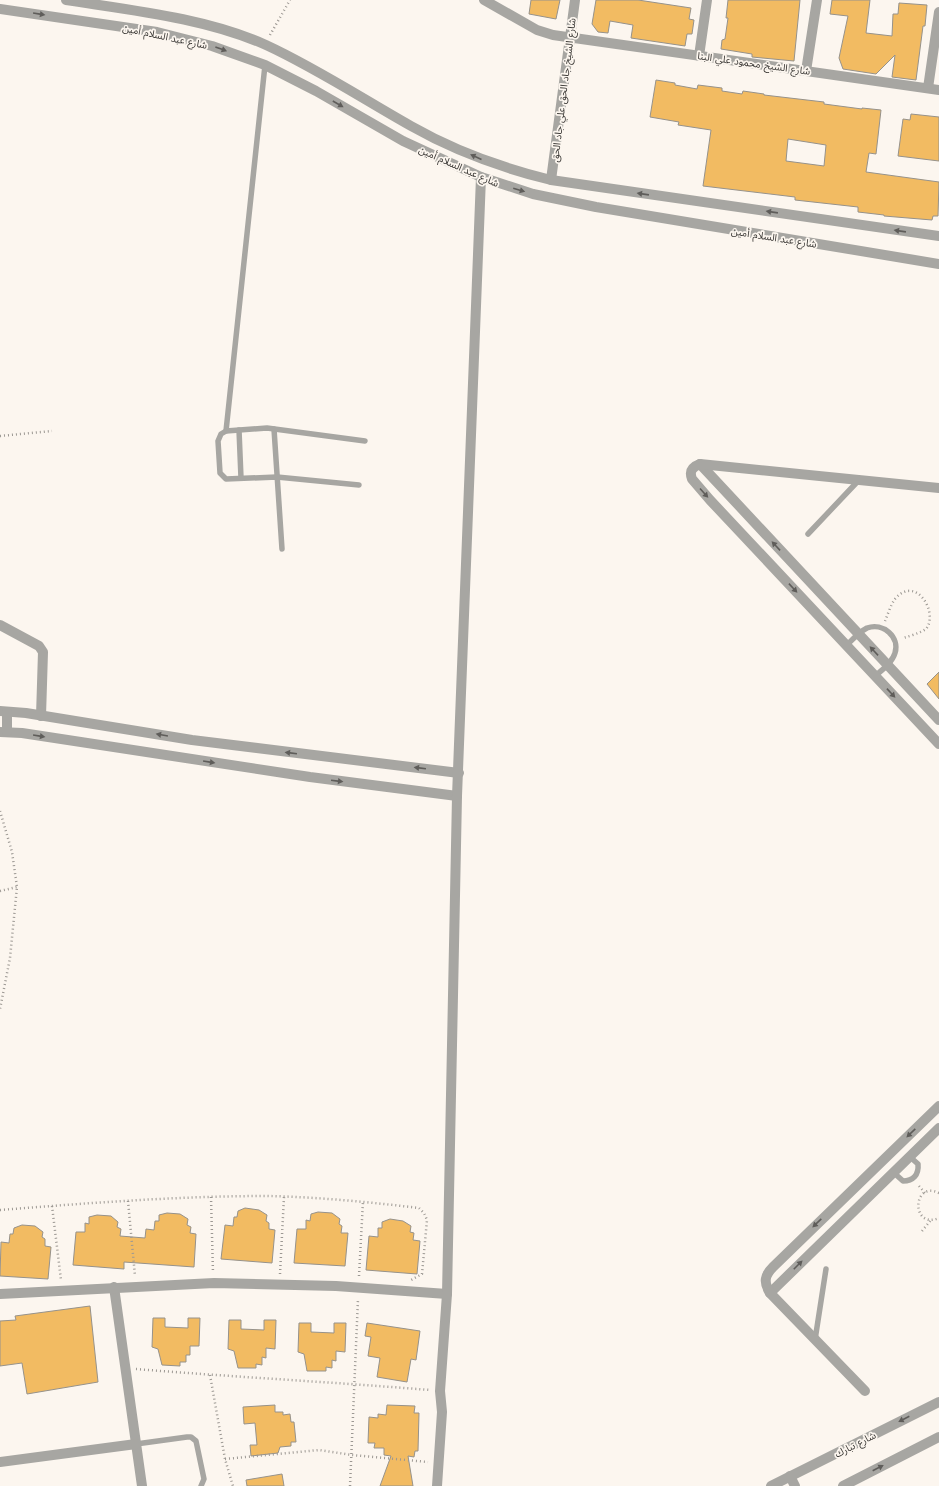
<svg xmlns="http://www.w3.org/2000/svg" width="939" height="1486" font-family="'Work Sans','Noto Sans Arabic',sans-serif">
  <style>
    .building { fill: #f2bb62; stroke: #96928b; fill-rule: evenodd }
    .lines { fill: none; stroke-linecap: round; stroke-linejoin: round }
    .path { stroke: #9c9893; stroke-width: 2.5; stroke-dasharray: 1 3; stroke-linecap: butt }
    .service { stroke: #a7a6a2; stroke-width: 5.5 }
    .minor { stroke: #a7a6a2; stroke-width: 10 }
    .tertiary { stroke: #a7a6a2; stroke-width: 10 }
    .oneway { fill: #5f5d5a }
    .labels { text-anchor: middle; stroke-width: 3.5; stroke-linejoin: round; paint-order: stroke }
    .street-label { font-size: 10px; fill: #383633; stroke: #fcf6ef }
  </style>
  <rect width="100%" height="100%" fill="#fcf6ef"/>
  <!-- building -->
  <g class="building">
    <path d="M 531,0 L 560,0 L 556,19 L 529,14 Z"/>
    <path d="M 596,0 L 638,0 L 691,8 L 689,19 L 694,20 L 692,34 L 687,34 L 685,46 L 631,38 L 633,25 L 610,21 L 608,33 L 598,32 L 592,24 Z"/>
    <path d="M 728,0 L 800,0 L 794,61 L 752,57 L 752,54 L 721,49 L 722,40 L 725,39 L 728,18 L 726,18 Z"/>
    <path d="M 832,0 L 870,0 L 866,33 L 892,36 L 893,14 L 898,14 L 899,3 L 927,5 L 925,26 L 923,26 L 916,80 L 892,77 L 895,55 L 876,74 L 843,69 L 839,58 L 848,16 L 830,14 Z"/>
    <path d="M 656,80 L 675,83 L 675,85 L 697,89 L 698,85 L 722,88 L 722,91 L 742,94 L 743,91 L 764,94 L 764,95 L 824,102 L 824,104 L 862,109 L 862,108 L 881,110 L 876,154 L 869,153 L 866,172 L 939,182 L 938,216 L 933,216 L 932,220 L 884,216 L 884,215 L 858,212 L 858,207 L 795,200 L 795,197 L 703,186 L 711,130 L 678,125 L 679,122 L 650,117 ZM 788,139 L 826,145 L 824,166 L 786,161 Z"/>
    <path d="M 911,114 L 939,117 L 939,161 L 898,156 L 903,119 L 910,120 Z"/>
    <path d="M 939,672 L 939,699 L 927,684 Z"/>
    <path d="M 245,1208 L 259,1210 L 267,1215 L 266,1221 L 269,1223 L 269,1229 L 275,1230 L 272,1263 L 221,1259 L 225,1225 L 233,1226 L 234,1217 L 237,1217 L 238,1211 Z"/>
    <path d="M 318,1212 L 332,1213 L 340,1219 L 339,1224 L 342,1226 L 341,1233 L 348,1233 L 345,1266 L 294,1263 L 297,1229 L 306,1229 L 306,1220 L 310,1221 L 311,1214 Z"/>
    <path d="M 167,1213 L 180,1214 L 188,1219 L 187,1225 L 191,1227 L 190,1233 L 196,1234 L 194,1267 L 124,1262 L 124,1269 L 73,1265 L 76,1232 L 85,1232 L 85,1223 L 89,1224 L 89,1217 L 97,1215 L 111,1216 L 118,1222 L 117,1227 L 121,1229 L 120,1236 L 145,1238 L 146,1229 L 154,1230 L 155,1221 L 159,1221 L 159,1215 Z"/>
    <path d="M 390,1219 L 403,1221 L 411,1226 L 410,1232 L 414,1233 L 413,1240 L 420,1241 L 417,1274 L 366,1270 L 369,1236 L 378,1237 L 378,1228 L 382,1228 L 382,1222 Z"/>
    <path d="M 22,1225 L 35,1226 L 43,1232 L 42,1237 L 45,1239 L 45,1246 L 51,1247 L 48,1279 L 0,1276 L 1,1242 L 9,1243 L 10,1234 L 13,1234 L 14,1228 Z"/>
    <path d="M 90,1306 L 98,1382 L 27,1394 L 22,1363 L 0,1366 L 0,1321 L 16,1320 L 15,1316 Z"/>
    <path d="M 153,1318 L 165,1318 L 165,1327 L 188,1328 L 188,1318 L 200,1318 L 199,1346 L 190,1346 L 190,1355 L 186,1355 L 186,1362 L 180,1362 L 180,1366 L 162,1365 L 158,1349 L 152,1347 Z"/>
    <path d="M 229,1320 L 241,1320 L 241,1329 L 264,1330 L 264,1320 L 276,1320 L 275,1349 L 266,1348 L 266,1358 L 262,1357 L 262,1365 L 256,1364 L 256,1368 L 238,1368 L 234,1351 L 228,1349 Z"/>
    <path d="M 299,1323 L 311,1323 L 311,1332 L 334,1333 L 334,1323 L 346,1323 L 345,1352 L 336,1351 L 336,1361 L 332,1360 L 332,1368 L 326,1367 L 326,1371 L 307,1371 L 304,1354 L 298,1352 Z"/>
    <path d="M 367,1323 L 420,1331 L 416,1360 L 411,1359 L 407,1382 L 377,1377 L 380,1358 L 368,1356 L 371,1337 L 365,1336 Z"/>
    <path d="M 275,1405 L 275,1412 L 283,1412 L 283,1415 L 290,1414 L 291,1422 L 294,1422 L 296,1442 L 291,1442 L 291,1446 L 280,1447 L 278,1453 L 251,1456 L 250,1445 L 257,1445 L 255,1423 L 244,1424 L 243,1407 Z"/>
    <path d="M 387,1405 L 415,1406 L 414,1413 L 419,1413 L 418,1451 L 415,1451 L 414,1457 L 408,1456 L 413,1486 L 380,1486 L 391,1456 L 384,1455 L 384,1448 L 374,1448 L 375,1443 L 368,1443 L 369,1417 L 378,1418 L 378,1414 L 386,1415 Z"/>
    <path d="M 282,1474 L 284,1486 L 247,1486 L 246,1480 Z"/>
  </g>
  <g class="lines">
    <!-- path -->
    <g class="path">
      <path d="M 270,35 L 290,0"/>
      <path d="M 0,436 L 52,431"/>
      <path d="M 885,621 C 888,614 891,604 895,599 C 916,574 939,613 926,629 C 920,633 910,636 903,638"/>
      <path d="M 0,811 L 12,852 L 17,887 L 10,958 L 0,1009"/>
      <path d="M 0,891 L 17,887"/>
      <path d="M 919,1186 L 925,1193"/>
      <path d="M 939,1193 C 912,1180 911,1230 939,1218"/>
      <path d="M 211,1197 L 213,1273"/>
      <path d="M 128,1201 L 135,1276"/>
      <path d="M 52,1206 L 61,1280"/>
      <path d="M 0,1210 C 89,1203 178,1196 267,1196 C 318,1197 369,1202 419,1208 L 424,1213 L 427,1220 L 422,1274 L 411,1280"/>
      <path d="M 922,1231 L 931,1220"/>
      <path d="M 280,1274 L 284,1197"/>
      <path d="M 359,1276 L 363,1201"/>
      <path d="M 136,1369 C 234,1377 332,1382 430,1390"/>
      <path d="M 210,1375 L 225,1459 L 233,1486"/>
      <path d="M 225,1459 L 319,1450 L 352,1455 L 428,1462"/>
      <path d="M 350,1486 L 358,1299"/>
    </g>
    <!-- service -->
    <g class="service">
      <path d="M 274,429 L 282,549"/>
      <path d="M 239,430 L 241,478"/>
      <path d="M 226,431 L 265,65"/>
      <path d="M 359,485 L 277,477 L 226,479 L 220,473 L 218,441 L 221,434 L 226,431 L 267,428 L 365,441"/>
      <path d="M 808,534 L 859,480"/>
      <path d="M 846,646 C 852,640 859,632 867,628 C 883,622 900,637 895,653 C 892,663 882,670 875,676"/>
      <path d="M 893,1172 L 903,1181 C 913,1181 919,1175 918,1164 L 909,1156"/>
      <path d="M 815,1340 L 826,1269"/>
      <path d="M 136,1444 L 187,1437 L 191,1437 L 196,1441 L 204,1479 L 201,1486"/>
    </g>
    <!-- minor -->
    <g class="minor">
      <path d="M 484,0 L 537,30 L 553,35 L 939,90"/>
      <path d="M 699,56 L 707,0"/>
      <path d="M 806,71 L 817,0"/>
      <path d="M 928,88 L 939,12"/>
      <path d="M 551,180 L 575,0"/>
      <path d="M 700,464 L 939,720"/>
      <path d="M 939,488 L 700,464 C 692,467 689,471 692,479 L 710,500 L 939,744"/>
      <path d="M 0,625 L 39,646 L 43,652 L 41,716"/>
      <path d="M 0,711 L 26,713 L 192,740 L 459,773"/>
      <path d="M 0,732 L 22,733 L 310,777 L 457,796"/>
      <path d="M 7,732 L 7,712"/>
      <path d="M 114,1287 L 142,1486"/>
      <path d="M 770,1293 L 939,1128"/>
      <path d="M 0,1294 L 214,1283 L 336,1286 L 447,1294"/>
      <path d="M 865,1391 L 770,1293 C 763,1282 765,1275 773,1267 L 939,1106"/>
      <path d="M 0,1462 L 136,1444"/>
      <path d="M 437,1486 L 442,1412 L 440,1391 L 447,1294 L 457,796 L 481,177"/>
    </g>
    <!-- tertiary -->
    <g class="tertiary">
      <path d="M 66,0 C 130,10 206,18 266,45 C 316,68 363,99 411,126 C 455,151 502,168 551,180 L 939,236"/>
      <path d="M 0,9 L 157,32 L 212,46 L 265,65 L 316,91 L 403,141 L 481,177 L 533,194 L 596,207 L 939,264"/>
      <path d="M 790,1476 L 795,1486"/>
      <path d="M 771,1486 L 939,1402"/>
      <path d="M 843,1486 L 939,1437"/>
    </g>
  </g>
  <!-- one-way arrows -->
  <defs><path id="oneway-solid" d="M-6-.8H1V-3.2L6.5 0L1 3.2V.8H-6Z"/></defs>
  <g class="oneway">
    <use href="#oneway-solid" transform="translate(39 14) rotate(9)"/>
    <use href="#oneway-solid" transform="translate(221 49) rotate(20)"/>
    <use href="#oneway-solid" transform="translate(338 104) rotate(30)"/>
    <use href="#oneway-solid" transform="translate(476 157) rotate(-156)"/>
    <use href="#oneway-solid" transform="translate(519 190) rotate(16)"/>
    <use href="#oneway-solid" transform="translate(643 194) rotate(-172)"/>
    <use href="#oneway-solid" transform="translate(772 212) rotate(-172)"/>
    <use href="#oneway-solid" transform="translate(900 231) rotate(-172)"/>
    <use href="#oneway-solid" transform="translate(704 493) rotate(48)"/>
    <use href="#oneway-solid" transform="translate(776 546) rotate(-133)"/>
    <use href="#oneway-solid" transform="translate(793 588) rotate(47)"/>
    <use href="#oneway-solid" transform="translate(874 651) rotate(-133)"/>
    <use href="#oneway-solid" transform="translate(891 693) rotate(47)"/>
    <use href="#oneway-solid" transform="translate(162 735) rotate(-170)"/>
    <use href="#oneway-solid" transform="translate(39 736) rotate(9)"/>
    <use href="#oneway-solid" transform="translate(291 753) rotate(-173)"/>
    <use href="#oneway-solid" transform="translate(209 762) rotate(9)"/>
    <use href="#oneway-solid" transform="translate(420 768) rotate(-173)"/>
    <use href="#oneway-solid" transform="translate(337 781) rotate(7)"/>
    <use href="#oneway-solid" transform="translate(911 1133) rotate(136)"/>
    <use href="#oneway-solid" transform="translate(817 1223) rotate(136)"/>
    <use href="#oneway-solid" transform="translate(798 1265) rotate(-45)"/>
    <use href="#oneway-solid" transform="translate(904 1419) rotate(153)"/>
    <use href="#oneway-solid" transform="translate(878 1468) rotate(-27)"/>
  </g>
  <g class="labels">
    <!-- street labels -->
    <g class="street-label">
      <text transform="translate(165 36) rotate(12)" y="4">شارع عبد السلام أمين</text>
      <text transform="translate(754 63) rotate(8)" y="4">شارع الشيخ محمود علي البنا</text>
      <text transform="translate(563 90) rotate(-83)" y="4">شارع الشيخ جاد الحق علي جاد الحق</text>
      <text transform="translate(459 166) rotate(24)" y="4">شارع عبد السلام أمين</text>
      <text transform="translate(774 237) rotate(9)" y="4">شارع عبد السلام أمين</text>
      <text transform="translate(855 1444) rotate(-27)" y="4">شارع تبارك</text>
    </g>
  </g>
</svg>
